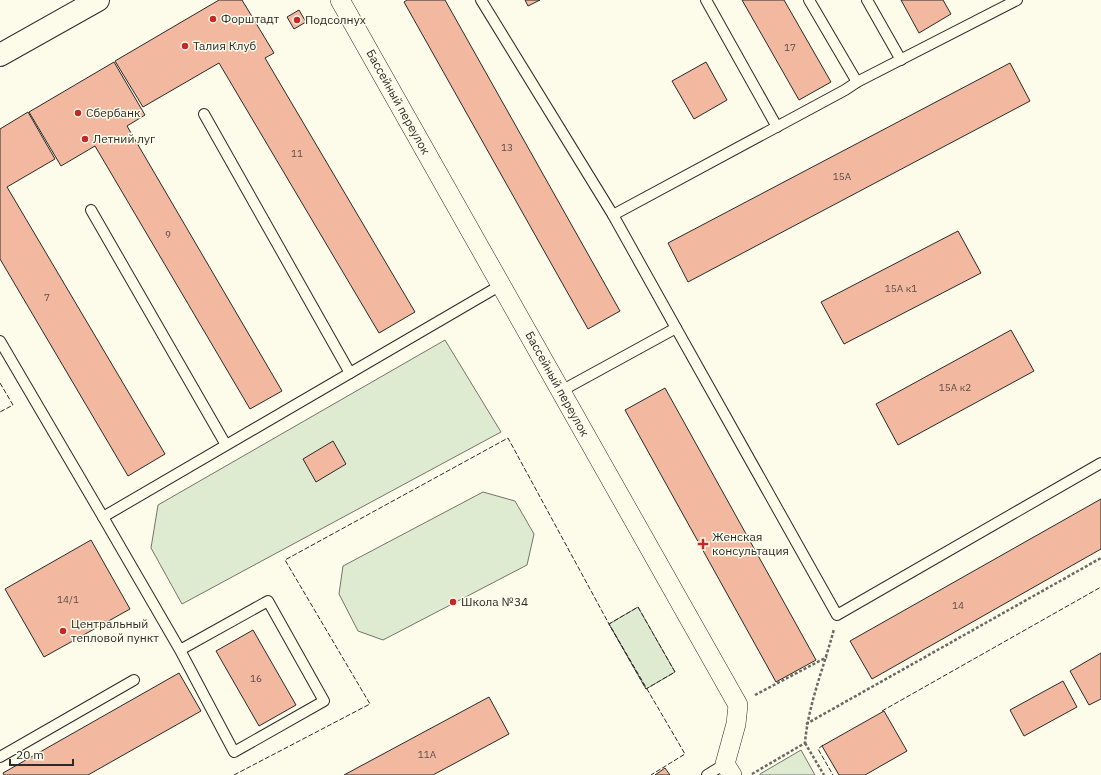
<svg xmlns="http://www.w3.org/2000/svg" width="1101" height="775" font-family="'IBM Plex Sans',sans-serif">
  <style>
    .green { fill: #deebd1; stroke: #74746e }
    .building { fill: #f2b8a0; stroke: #2b2b2b }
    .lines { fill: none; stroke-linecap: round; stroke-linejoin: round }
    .service-casing { stroke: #2b2b2b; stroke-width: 12 }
    .minor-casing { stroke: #2b2b2b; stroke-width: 20 }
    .secondary-casing { stroke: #2b2b2b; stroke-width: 24 }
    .path { stroke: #6a6964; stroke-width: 2.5; stroke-dasharray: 3 2; stroke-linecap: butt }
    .service { stroke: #fdfbea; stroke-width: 10 }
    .minor { stroke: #fdfbea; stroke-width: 19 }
    .secondary { stroke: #fdfbea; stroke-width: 22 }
    .fence { stroke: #2b2b2b; stroke-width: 1; stroke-dasharray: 5 2; stroke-linecap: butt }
    .poi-dot { fill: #c62828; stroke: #fdfbea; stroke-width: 1.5 }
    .labels { text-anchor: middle; stroke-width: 3; stroke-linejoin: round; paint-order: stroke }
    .number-label { font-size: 10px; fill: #5d4e48 }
    .poi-label { font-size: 12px; fill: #2b2b2b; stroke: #fdfbea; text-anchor: start }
    .street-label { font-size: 12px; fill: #2b2b2b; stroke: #fdfbea }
  </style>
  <rect width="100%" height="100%" fill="#fdfbea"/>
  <!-- green -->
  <g class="green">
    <path d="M 445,340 L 501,432 L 182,604 L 151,548 L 158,505 Z"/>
    <path d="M 483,492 L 515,501 L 534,534 L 527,565 L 383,640 L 358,631 L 339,594 L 343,566 Z"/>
    <path d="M 638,607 L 675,672 L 646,689 L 609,624 Z"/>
    <path d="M 801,750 L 815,775 L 760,775 L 760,774 Z"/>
  </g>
  <!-- building -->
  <g class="building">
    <path d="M 219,0 L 242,0 L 274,53 L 265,58 L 415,312 L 379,333 L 219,63 L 143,107 L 115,61 Z"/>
    <path d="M 407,0 L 445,0 L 620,311 L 588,329 L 404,2 Z"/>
    <path d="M 525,0 L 540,0 L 528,6 Z"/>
    <path d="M 742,0 L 784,0 L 831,82 L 799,100 Z"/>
    <path d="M 901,0 L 943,0 L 951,14 L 919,33 Z"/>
    <path d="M 299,10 L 306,22 L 294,29 L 287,17 Z"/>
    <path d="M 114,62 L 145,115 L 127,126 L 282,391 L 250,409 L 95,146 L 61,166 L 29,112 Z"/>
    <path d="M 706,62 L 727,100 L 694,119 L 672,81 Z"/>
    <path d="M 1010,63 L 1030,101 L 688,282 L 668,243 Z"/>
    <path d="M 28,112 L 55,159 L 7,187 L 165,454 L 128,476 L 0,259 L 0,129 Z"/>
    <path d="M 958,231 L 981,273 L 844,344 L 821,302 Z"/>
    <path d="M 1011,330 L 1034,371 L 898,445 L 876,404 Z"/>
    <path d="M 665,388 L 816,660 L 776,682 L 625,410 Z"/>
    <path d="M 333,441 L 346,464 L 316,482 L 303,459 Z"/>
    <path d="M 1101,499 L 1101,549 L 872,679 L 850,641 Z"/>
    <path d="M 91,540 L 130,609 L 44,657 L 5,589 Z"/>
    <path d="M 253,630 L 296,705 L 259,726 L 216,651 Z"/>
    <path d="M 1101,653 L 1101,699 L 1089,705 L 1070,671 Z"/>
    <path d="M 179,673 L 201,711 L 88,775 L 4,775 L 3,773 Z"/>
    <path d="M 1063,681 L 1077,707 L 1024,736 L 1010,710 Z"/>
    <path d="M 489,697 L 509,734 L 433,775 L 344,775 Z"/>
    <path d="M 884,711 L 907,751 L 865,775 L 839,775 L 822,746 Z"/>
    <path d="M 665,768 L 670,775 L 655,775 Z"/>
  </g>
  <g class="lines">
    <!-- service casing -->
    <g class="service-casing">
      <g id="service">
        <path d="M 481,0 L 613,215"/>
        <path d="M 706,0 L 777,127"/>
        <path d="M 809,0 L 857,82"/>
        <path d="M 867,0 L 901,60"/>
        <path d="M 204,114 L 350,373"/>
        <path d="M 91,210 L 226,445"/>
        <path d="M 676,328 L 613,215 L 845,90 L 857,82 L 1017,0"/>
        <path d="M 0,341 L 103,517 L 501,285"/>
        <path d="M 561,391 L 676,328 L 837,615 L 1101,463"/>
        <path d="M 103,517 L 180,650 L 234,752 L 324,701 L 268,601 L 180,650"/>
        <path d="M 0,757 L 134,680"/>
        <path d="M 707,775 L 725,764"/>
      </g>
    </g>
    <!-- minor casing -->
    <g class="minor-casing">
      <path id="minor" d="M 340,0 L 738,705 L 736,724 L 725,764 L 732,775"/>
    </g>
    <!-- secondary casing -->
    <g class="secondary-casing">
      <path id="secondary" d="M 0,55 L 98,0"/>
    </g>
    <!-- path -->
    <g class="path">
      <path d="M 755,695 L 827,657"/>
      <path d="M 806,724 L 1101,558"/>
      <path d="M 805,743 L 824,775"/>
      <path d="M 752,774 L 805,743 C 808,705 824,667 834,629"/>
    </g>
    <!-- service -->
    <use href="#service" class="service"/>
    <!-- minor -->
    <use href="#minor" class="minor"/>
    <!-- secondary -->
    <use href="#secondary" class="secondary"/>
    <!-- fence -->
    <g class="fence">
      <path d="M 0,383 L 13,405 L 0,412"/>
      <path d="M 638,607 L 675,672 L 646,689 L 609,624 Z"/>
      <path d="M 882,711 L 1101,587"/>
      <path d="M 823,745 L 818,749 L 833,775"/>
      <path d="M 234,775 L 370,704 L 285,560 L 508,438 L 609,624 L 685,754 L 651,775"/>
    </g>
  </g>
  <!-- markers -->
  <g class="poi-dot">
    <circle cx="213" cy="19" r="4"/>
    <circle cx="297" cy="20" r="4"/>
    <circle cx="185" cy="46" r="4"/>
    <circle cx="78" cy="113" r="4"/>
    <circle cx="85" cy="139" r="4"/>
    <path d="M701 538h4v4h4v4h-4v4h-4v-4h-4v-4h4z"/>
    <circle cx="453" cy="602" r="4"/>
    <circle cx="63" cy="631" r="4"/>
  </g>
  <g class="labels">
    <!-- number labels -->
    <g class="number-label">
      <text x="790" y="51">17</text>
      <text x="507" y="151">13</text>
      <text x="297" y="157">11</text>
      <text x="842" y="180">15А</text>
      <text x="168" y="238">9</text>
      <text x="901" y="292">15А к1</text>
      <text x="47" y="301">7</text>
      <text x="955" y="391">15А к2</text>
      <text x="68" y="603">14/1</text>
      <text x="958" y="609">14</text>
      <text x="256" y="682">16</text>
      <text x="427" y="758">11А</text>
    </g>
    <!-- poi labels -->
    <g class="poi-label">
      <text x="221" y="23">Форштадт</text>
      <text x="305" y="24">Подсолнух</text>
      <text x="193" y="50">Талия Клуб</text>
      <text x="86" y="117">Сбербанк</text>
      <text x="93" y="143">Летний луг</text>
      <text x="712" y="541">Женская<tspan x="712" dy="14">консультация</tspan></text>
      <text x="461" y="606">Школа №34</text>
      <text x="71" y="628">Центральный<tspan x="71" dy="14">тепловой пункт</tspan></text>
    </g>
    <!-- street labels -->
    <g class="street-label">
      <text transform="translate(398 102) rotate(61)" y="4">Бассейный переулок</text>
      <text transform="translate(557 384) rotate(61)" y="4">Бассейный переулок</text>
    </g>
  </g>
  <!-- scale -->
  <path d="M10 759v6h63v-6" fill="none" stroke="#2b2b2b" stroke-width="2"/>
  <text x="16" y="759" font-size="12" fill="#2b2b2b" stroke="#fdfbea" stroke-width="3" paint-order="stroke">20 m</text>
</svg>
